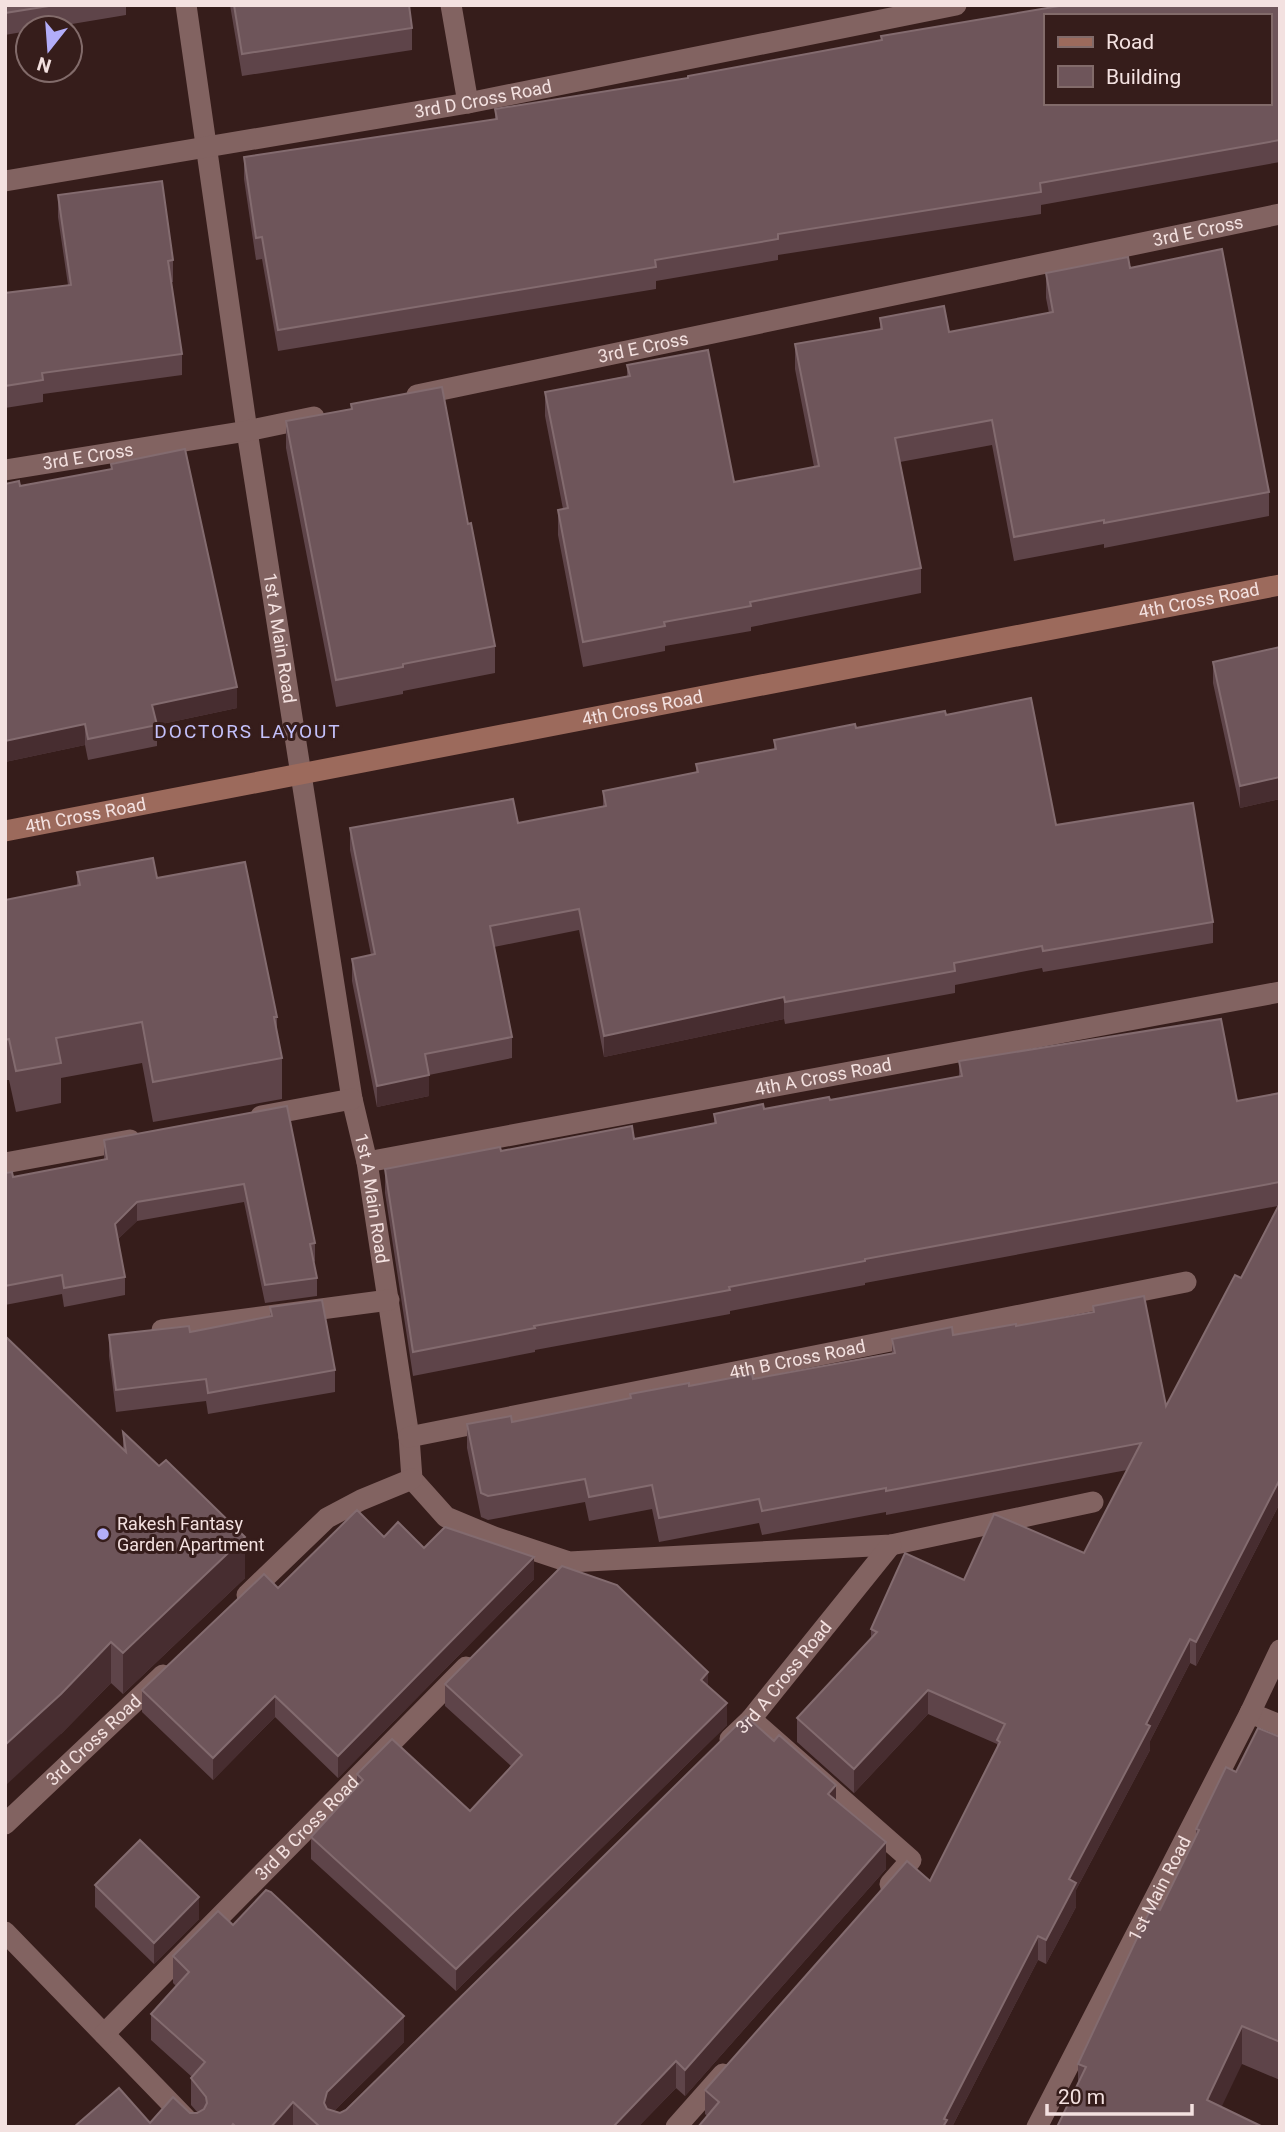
<svg xmlns="http://www.w3.org/2000/svg" width="1285" height="2132" font-family="Roboto,sans-serif">
  <style>
    .lines { fill: none; stroke-linecap: round; stroke-linejoin: round }
    .street { stroke: #826361; stroke-width: 21 }
    .secondary { stroke: #9c6a5c; stroke-width: 21 }
    .wall { fill: #5e4449 }
    .shaded-wall { fill: #472d30 }
    .building { fill: #6e555a; stroke: #836b6f; stroke-width: 2; fill-rule: evenodd }
    .poi-dot { fill: #b2adf9; stroke: #361d1b; stroke-width: 2.5 }
    .labels { text-anchor: middle; stroke-width: 6; stroke-linejoin: round; paint-order: stroke }
    .street-label { font-size: 18px; fill: #f3e1e0; stroke: #361d1b }
    .poi-label { font-size: 18px; fill: #f3e1e0; stroke: #361d1b; text-anchor: start }
    .neighbourhood-label { font-size: 19px; letter-spacing: 2px; fill: #c4c1fb; stroke: #361d1b }
  </style>
  <rect width="100%" height="100%" fill="#361d1b"/>
  <g class="lines">
    <!-- street -->
    <g class="street">
      <path id="s1" d="M 186,5 L 247,431 L 352,1099 L 367,1162 L 409,1437 L 412,1479 L 446,1517 L 494,1537 L 569,1562 L 891,1545 L 1093,1502"/>
      <path d="M 451,5 L 468,103"/>
      <path id="s2" d="M 5,181 L 468,103 L 956,5"/>
      <path id="s3" d="M 417,395 L 1280,214"/>
      <path id="s4" d="M 5,470 L 247,431 L 314,417"/>
      <path d="M 261,1116 L 352,1099"/>
      <path id="s5" d="M 367,1162 L 1280,992"/>
      <path d="M 5,1163 L 130,1140"/>
      <path d="M 162,1330 L 389,1300"/>
      <path id="s6" d="M 409,1437 L 1186,1282"/>
      <path d="M 247,1595 L 327,1518 L 361,1500 L 412,1479"/>
      <path d="M 1250,1713 L 1280,1725"/>
      <path d="M 751,1719 L 911,1860 L 890,1884"/>
      <path id="s7" d="M 730,1739 L 751,1719 L 891,1545"/>
      <path id="s8" d="M 5,1824 L 163,1675"/>
      <path d="M 5,1932 L 194,2127"/>
      <path id="s9" d="M 104,2034 L 466,1667"/>
      <path d="M 676,2127 L 723,2074"/>
      <path id="s10" d="M 1037,2127 L 1250,1713 L 1280,1650"/>
    </g>
    <!-- secondary -->
    <path class="secondary" id="s11" d="M 5,831 L 1280,585"/>
  </g>
  <!-- wall -->
  <g class="wall">
    <path d="M 5,5 L 126,5 L 126,15 L 48,28 L 28,28 L 28,31 L 5,35 Z"/>
    <path d="M 230,5 L 409,5 L 412,28 L 412,50 L 242,76 Z"/>
    <path d="M 1280,5 L 1280,162 L 1041,205 L 1041,214 L 778,255 L 778,260 L 656,281 L 656,289 L 278,351 L 262,259 L 256,260 L 244,179 L 244,157 L 495,119 L 495,109 L 688,78 L 881,40 L 881,36 Z"/>
    <path d="M 58,195 L 173,260 L 173,282 L 171,282 L 182,354 L 182,375 L 43,394 L 43,402 L 5,408 L 5,293 L 68,285 L 58,217 Z"/>
    <path d="M 1130,268 L 1269,492 L 1269,516 L 1104,548 L 1104,544 L 1014,561 L 992,445 L 900,462 L 921,568 L 921,593 L 751,627 L 751,631 L 665,646 L 665,651 L 583,667 L 558,535 L 558,510 L 563,509 L 545,416 L 545,392 L 627,376 L 627,365 L 734,482 L 814,467 L 795,369 L 795,344 L 880,329 L 880,318 L 949,332 L 1049,313 L 1046,298 L 1046,273 Z"/>
    <path d="M 351,404 L 468,524 L 495,646 L 495,673 L 403,691 L 403,694 L 336,707 L 286,448 L 286,421 L 351,409 Z"/>
    <path d="M 111,464 L 237,708 L 157,725 L 157,746 L 88,760 L 85,745 L 5,762 L 5,484 L 20,486 L 111,470 Z"/>
    <path d="M 1280,647 L 1280,799 L 1240,808 L 1213,683 L 1213,662 Z"/>
    <path d="M 946,715 L 1056,825 L 1213,922 L 1213,943 L 1043,972 L 1042,968 L 955,985 L 955,993 L 785,1024 L 784,1019 L 604,1057 L 579,930 L 494,947 L 512,1037 L 512,1058 L 429,1075 L 429,1096 L 377,1107 L 352,981 L 352,959 L 371,955 L 350,850 L 350,828 L 518,823 L 603,806 L 603,791 L 696,773 L 696,764 L 774,749 L 774,740 Z"/>
    <path d="M 77,872 L 157,878 L 277,1017 L 277,1031 L 282,1058 L 282,1099 L 153,1122 L 142,1063 L 61,1078 L 61,1103 L 16,1112 L 9,1080 L 5,1080 L 5,900 L 77,886 Z"/>
    <path d="M 959,1061 L 1237,1101 L 1280,1093 L 1280,1503 L 1196,1666 L 1190,1663 L 1150,1741 L 1150,1750 L 1076,1890 L 1076,1907 L 1046,1964 L 1038,1960 L 952,2127 L 698,2127 L 707,2116 L 705,2114 L 705,2090 L 930,1881 L 997,1749 L 997,1744 L 928,1714 L 854,1793 L 797,1742 L 797,1718 L 871,1639 L 871,1629 L 964,1580 L 1084,1553 L 1127,1470 L 886,1515 L 886,1512 L 762,1535 L 759,1523 L 659,1542 L 652,1509 L 589,1521 L 585,1502 L 488,1520 L 481,1517 L 467,1448 L 467,1424 L 512,1422 L 630,1399 L 630,1394 L 753,1379 L 892,1353 L 892,1339 L 953,1335 L 1016,1326 L 1093,1312 L 1093,1306 L 1166,1406 L 1241,1278 L 1278,1206 L 865,1283 L 865,1285 L 730,1311 L 730,1314 L 535,1350 L 535,1352 L 413,1376 L 385,1193 L 385,1169 L 501,1151 L 634,1139 L 714,1123 L 714,1114 L 764,1109 L 830,1100 L 959,1077 Z"/>
    <path d="M 287,1106 L 315,1243 L 315,1261 L 314,1262 L 317,1278 L 317,1296 L 265,1303 L 244,1202 L 137,1221 L 118,1239 L 125,1277 L 125,1295 L 64,1307 L 62,1294 L 5,1305 L 5,1173 L 13,1177 L 104,1160 L 104,1140 Z"/>
    <path d="M 270,1307 L 335,1370 L 335,1392 L 208,1414 L 206,1401 L 116,1412 L 109,1356 L 109,1335 L 190,1332 L 270,1317 Z"/>
    <path d="M 123,1432 L 245,1578 L 123,1694 L 111,1683 L 61,1734 L 123,1449 Z"/>
    <path d="M 384,1537 L 534,1579 L 338,1778 L 275,1717 L 213,1780 L 142,1712 L 142,1690 L 278,1588 Z"/>
    <path d="M 445,1684 L 708,1687 L 727,1725 L 456,1991 L 311,1859 L 311,1837 L 357,1786 L 357,1774 L 470,1811 L 511,1766 L 445,1706 Z"/>
    <path d="M 1280,1737 L 1280,2080 L 1242,2064 L 1078,2084 L 1078,2064 L 1160,1910 L 1196,1836 L 1196,1829 L 1236,1772 Z"/>
    <path d="M 836,1801 L 886,1869 L 685,2096 L 676,2088 L 638,2127 L 74,2127 L 150,2123 L 190,2113 L 198,2113 L 191,2105 L 191,2078 L 192,2077 L 151,2040 L 151,2014 L 176,1986 L 173,1983 L 173,1956 L 233,1925 L 404,2042 L 334,2111 L 340,2113 Z"/>
    <path d="M 95,1885 L 199,1919 L 154,1964 L 95,1907 Z"/>
  </g>
  <!-- shaded-wall -->
  <g class="shaded-wall">
    <path d="M 237,687 L 237,708 L 157,725 L 152,705 Z"/>
    <path d="M 85,724 L 85,745 L 5,762 L 5,741 Z"/>
    <path d="M 1280,777 L 1280,799 L 1240,808 L 1240,786 Z"/>
    <path d="M 784,997 L 784,1019 L 604,1057 L 604,1036 Z"/>
    <path d="M 429,1075 L 429,1096 L 377,1107 L 377,1086 Z"/>
    <path d="M 137,1202 L 137,1221 L 115,1242 L 115,1224 Z"/>
    <path d="M 1280,1479 L 1280,1503 L 1196,1666 L 1196,1642 Z"/>
    <path d="M 245,1537 L 245,1578 L 123,1694 L 123,1653 Z"/>
    <path d="M 534,1557 L 534,1579 L 338,1778 L 338,1756 Z"/>
    <path d="M 1190,1639 L 1190,1663 L 1150,1741 L 1150,1750 L 1076,1890 L 1076,1907 L 1046,1964 L 1046,1940 L 1069,1879 Z"/>
    <path d="M 111,1642 L 111,1683 L 61,1734 L 5,1786 L 5,1745 Z"/>
    <path d="M 708,1672 L 708,1693 L 701,1680 Z"/>
    <path d="M 928,1690 L 928,1714 L 854,1793 L 854,1769 Z"/>
    <path d="M 275,1696 L 275,1717 L 213,1780 L 213,1758 Z"/>
    <path d="M 727,1703 L 727,1725 L 456,1991 L 456,1969 Z"/>
    <path d="M 836,1785 L 836,1812 L 828,1794 Z"/>
    <path d="M 886,1842 L 886,1869 L 685,2096 L 685,2070 Z"/>
    <path d="M 199,1897 L 199,1919 L 154,1964 L 154,1943 Z"/>
    <path d="M 1038,1936 L 1038,1960 L 952,2127 L 943,2127 L 944,2119 Z"/>
    <path d="M 404,2016 L 404,2042 L 327,2118 L 324,2103 L 327,2092 Z"/>
    <path d="M 1242,2026 L 1242,2064 L 1212,2127 L 1207,2100 Z"/>
    <path d="M 676,2061 L 676,2088 L 638,2127 L 613,2127 Z"/>
    <path d="M 293,2102 L 293,2127 L 271,2127 Z"/>
  </g>
  <!-- building -->
  <g class="building">
    <path d="M 5,5 L 55,5 L 5,13 Z"/>
    <path d="M 234,5 L 409,5 L 412,28 L 242,54 Z"/>
    <path d="M 1065,5 L 1280,5 L 1280,140 L 1040,183 L 1041,192 L 778,234 L 778,239 L 655,260 L 656,267 L 278,330 L 262,237 L 256,238 L 244,157 L 497,119 L 495,109 L 688,78 L 688,76 L 882,40 L 881,36 ZM 1045,16 L 1269,16 L 1269,103 L 1045,103 Z"/>
    <path d="M 162,181 L 173,260 L 168,261 L 182,354 L 42,373 L 43,380 L 5,386 L 5,293 L 71,285 L 58,195 Z"/>
    <path d="M 1222,249 L 1269,492 L 1104,523 L 1104,520 L 1014,537 L 992,420 L 895,438 L 921,568 L 750,602 L 751,606 L 664,622 L 665,626 L 583,642 L 558,510 L 568,508 L 545,392 L 630,376 L 627,365 L 708,350 L 734,482 L 819,466 L 795,344 L 882,329 L 880,318 L 944,306 L 949,332 L 1053,312 L 1046,273 L 1128,257 L 1130,268 Z"/>
    <path d="M 442,387 L 468,524 L 471,523 L 495,646 L 403,664 L 403,667 L 336,680 L 286,421 L 352,409 L 351,404 Z"/>
    <path d="M 185,449 L 237,687 L 152,705 L 157,725 L 88,739 L 85,724 L 5,741 L 5,484 L 19,481 L 20,486 L 112,469 L 111,464 Z"/>
    <path d="M 1280,647 L 1280,777 L 1240,786 L 1213,662 Z"/>
    <path d="M 1031,698 L 1056,825 L 1193,803 L 1213,922 L 1043,951 L 1042,946 L 954,963 L 955,971 L 785,1002 L 784,997 L 604,1036 L 579,909 L 490,926 L 512,1037 L 425,1054 L 429,1075 L 377,1086 L 352,959 L 375,954 L 350,828 L 513,799 L 518,823 L 606,806 L 603,791 L 698,772 L 696,764 L 776,749 L 774,740 L 855,724 L 856,728 L 945,711 L 946,715 Z"/>
    <path d="M 153,858 L 157,878 L 245,862 L 277,1017 L 274,1017 L 282,1058 L 153,1082 L 142,1022 L 56,1038 L 61,1063 L 16,1071 L 9,1039 L 5,1040 L 5,900 L 80,885 L 77,872 Z"/>
    <path d="M 1221,1019 L 1237,1101 L 1280,1093 L 1280,1182 L 865,1259 L 865,1261 L 729,1287 L 730,1290 L 534,1326 L 535,1328 L 413,1352 L 385,1169 L 500,1147 L 501,1151 L 632,1126 L 634,1139 L 716,1123 L 714,1114 L 763,1104 L 764,1109 L 829,1097 L 830,1100 L 962,1076 L 959,1061 Z"/>
    <path d="M 287,1106 L 315,1243 L 310,1244 L 317,1278 L 265,1285 L 244,1184 L 137,1202 L 115,1224 L 125,1277 L 64,1288 L 62,1275 L 5,1286 L 5,1173 L 12,1172 L 13,1177 L 107,1159 L 104,1140 Z"/>
    <path d="M 1280,1203 L 1280,1479 L 1196,1642 L 1190,1639 L 1146,1724 L 1150,1726 L 1069,1879 L 1076,1883 L 1046,1940 L 1038,1936 L 944,2119 L 947,2120 L 943,2127 L 698,2127 L 719,2102 L 705,2090 L 907,1861 L 930,1881 L 1000,1742 L 997,1740 L 1005,1724 L 928,1690 L 854,1769 L 797,1718 L 877,1632 L 871,1629 L 905,1553 L 964,1580 L 994,1514 L 1084,1553 L 1141,1443 L 886,1491 L 886,1488 L 762,1511 L 759,1499 L 659,1518 L 652,1485 L 589,1497 L 585,1479 L 488,1496 L 481,1493 L 467,1424 L 511,1416 L 512,1422 L 631,1398 L 630,1394 L 689,1383 L 689,1386 L 752,1374 L 753,1379 L 895,1353 L 892,1339 L 952,1327 L 953,1335 L 1016,1324 L 1016,1326 L 1094,1312 L 1093,1306 L 1144,1296 L 1166,1406 L 1235,1275 L 1241,1278 Z"/>
    <path d="M 322,1300 L 335,1370 L 208,1393 L 206,1379 L 116,1390 L 109,1335 L 189,1326 L 190,1332 L 272,1316 L 270,1307 Z"/>
    <path d="M 5,1336 L 126,1452 L 123,1432 L 159,1466 L 166,1460 L 245,1537 L 123,1653 L 111,1642 L 61,1694 L 5,1745 Z"/>
    <path d="M 357,1510 L 384,1537 L 398,1522 L 424,1548 L 445,1527 L 534,1557 L 338,1756 L 275,1696 L 213,1758 L 142,1690 L 264,1574 L 278,1588 Z"/>
    <path d="M 562,1566 L 617,1585 L 708,1672 L 701,1680 L 727,1703 L 456,1969 L 311,1837 L 363,1780 L 357,1774 L 392,1739 L 470,1811 L 522,1755 L 445,1684 Z"/>
    <path d="M 746,1716 L 774,1741 L 779,1735 L 836,1785 L 828,1794 L 886,1842 L 685,2070 L 676,2061 L 613,2127 L 320,2127 L 293,2102 L 271,2127 L 236,2127 L 233,2124 L 231,2127 L 74,2127 L 119,2088 L 150,2123 L 173,2097 L 190,2113 L 197,2113 L 204,2109 L 207,2103 L 206,2097 L 191,2078 L 205,2062 L 151,2014 L 189,1972 L 173,1956 L 218,1911 L 233,1925 L 266,1890 L 271,1892 L 404,2016 L 327,2092 L 324,2103 L 327,2109 L 340,2113 L 346,2110 Z"/>
    <path d="M 1258,1728 L 1280,1737 L 1280,2042 L 1242,2026 L 1207,2100 L 1263,2127 L 1057,2127 L 1086,2067 L 1078,2064 L 1152,1906 L 1160,1910 L 1199,1830 L 1196,1829 L 1226,1767 L 1236,1772 Z"/>
    <path d="M 140,1840 L 199,1897 L 154,1943 L 95,1885 Z"/>
  </g>
  <!-- markers -->
  <circle class="poi-dot" cx="103" cy="1534" r="7"/>
  <g class="labels">
    <!-- street labels -->
    <g class="street-label">
      <text dy="6" stroke="none"><textPath href="#s2" startOffset="485">3rd D Cross Road</textPath></text>
      <text dy="6" stroke="none"><textPath href="#s3" startOffset="798">3rd E Cross</textPath></text>
      <text dy="6" stroke="none"><textPath href="#s3" startOffset="231">3rd E Cross</textPath></text>
      <text dy="6" stroke="none"><textPath href="#s4" startOffset="84">3rd E Cross</textPath></text>
      <text dy="6" stroke="none"><textPath href="#s11" startOffset="1216">4th Cross Road</textPath></text>
      <text dy="6" stroke="none"><textPath href="#s1" startOffset="640">1st A Main Road</textPath></text>
      <text dy="6" stroke="none"><textPath href="#s11" startOffset="649">4th Cross Road</textPath></text>
      <text dy="6" stroke="none"><textPath href="#s11" startOffset="82">4th Cross Road</textPath></text>
      <text dy="6" stroke="none"><textPath href="#s5" startOffset="464">4th A Cross Road</textPath></text>
      <text dy="6" stroke="none"><textPath href="#s1" startOffset="1208">1st A Main Road</textPath></text>
      <text dy="6" stroke="none"><textPath href="#s6" startOffset="396">4th B Cross Road</textPath></text>
      <text dy="6" stroke="none"><textPath href="#s7" startOffset="82">3rd A Cross Road</textPath></text>
      <text dy="6" stroke="none"><textPath href="#s8" startOffset="122">3rd Cross Road</textPath></text>
      <text dy="6" stroke="none"><textPath href="#s9" startOffset="289">3rd B Cross Road</textPath></text>
      <text dy="6" stroke="none"><textPath href="#s10" startOffset="268">1st Main Road</textPath></text>
    </g>
    <!-- poi labels -->
    <g class="poi-label">
      <text x="117" y="1530">Rakesh Fantasy<tspan x="117" dy="21">Garden Apartment</tspan></text>
    </g>
    <!-- neighbourhood labels -->
    <g class="neighbourhood-label">
      <text x="248" y="738">DOCTORS LAYOUT</text>
    </g>
  </g>
  <!-- border -->
  <rect width="1285" height="2132" fill="none" stroke="#f3e1e0" stroke-width="14"/>
  <!-- legend -->
  <rect x="1044" y="14" width="228" height="91" fill="#361d1b" stroke="#826b6a" stroke-width="2"/>
  <rect x="1058" y="37" width="35" height="10" fill="#9c6a5c" stroke="#826b6a" stroke-width="2"/>
  <text x="1106" y="49" font-size="21" fill="#f3e1e0">Road</text>
  <rect x="1058" y="66" width="35" height="21" fill="#6e555a" stroke="#826b6a" stroke-width="2"/>
  <text x="1106" y="84" font-size="21" fill="#f3e1e0">Building</text>
  <!-- north arrow -->
  <g transform="translate(49 49) rotate(197)"><circle r="33" fill="#361d1b" stroke="#826b6a" stroke-width="2"/>
  <path d="M0-5L12 26L0 18L-12 26Z" fill="#b2adf9"/>
  <text y="-10" font-size="19" font-weight="bold" text-anchor="middle" fill="#f3e1e0">N</text>
  </g>
  <!-- scale -->
  <path d="M1047 2104v10h145v-10" fill="none" stroke="#f3e1e0" stroke-width="3.5"/>
  <text x="1058" y="2104" font-size="21" fill="#f3e1e0" stroke="#361d1b" stroke-width="5" paint-order="stroke">20 m</text>
</svg>
